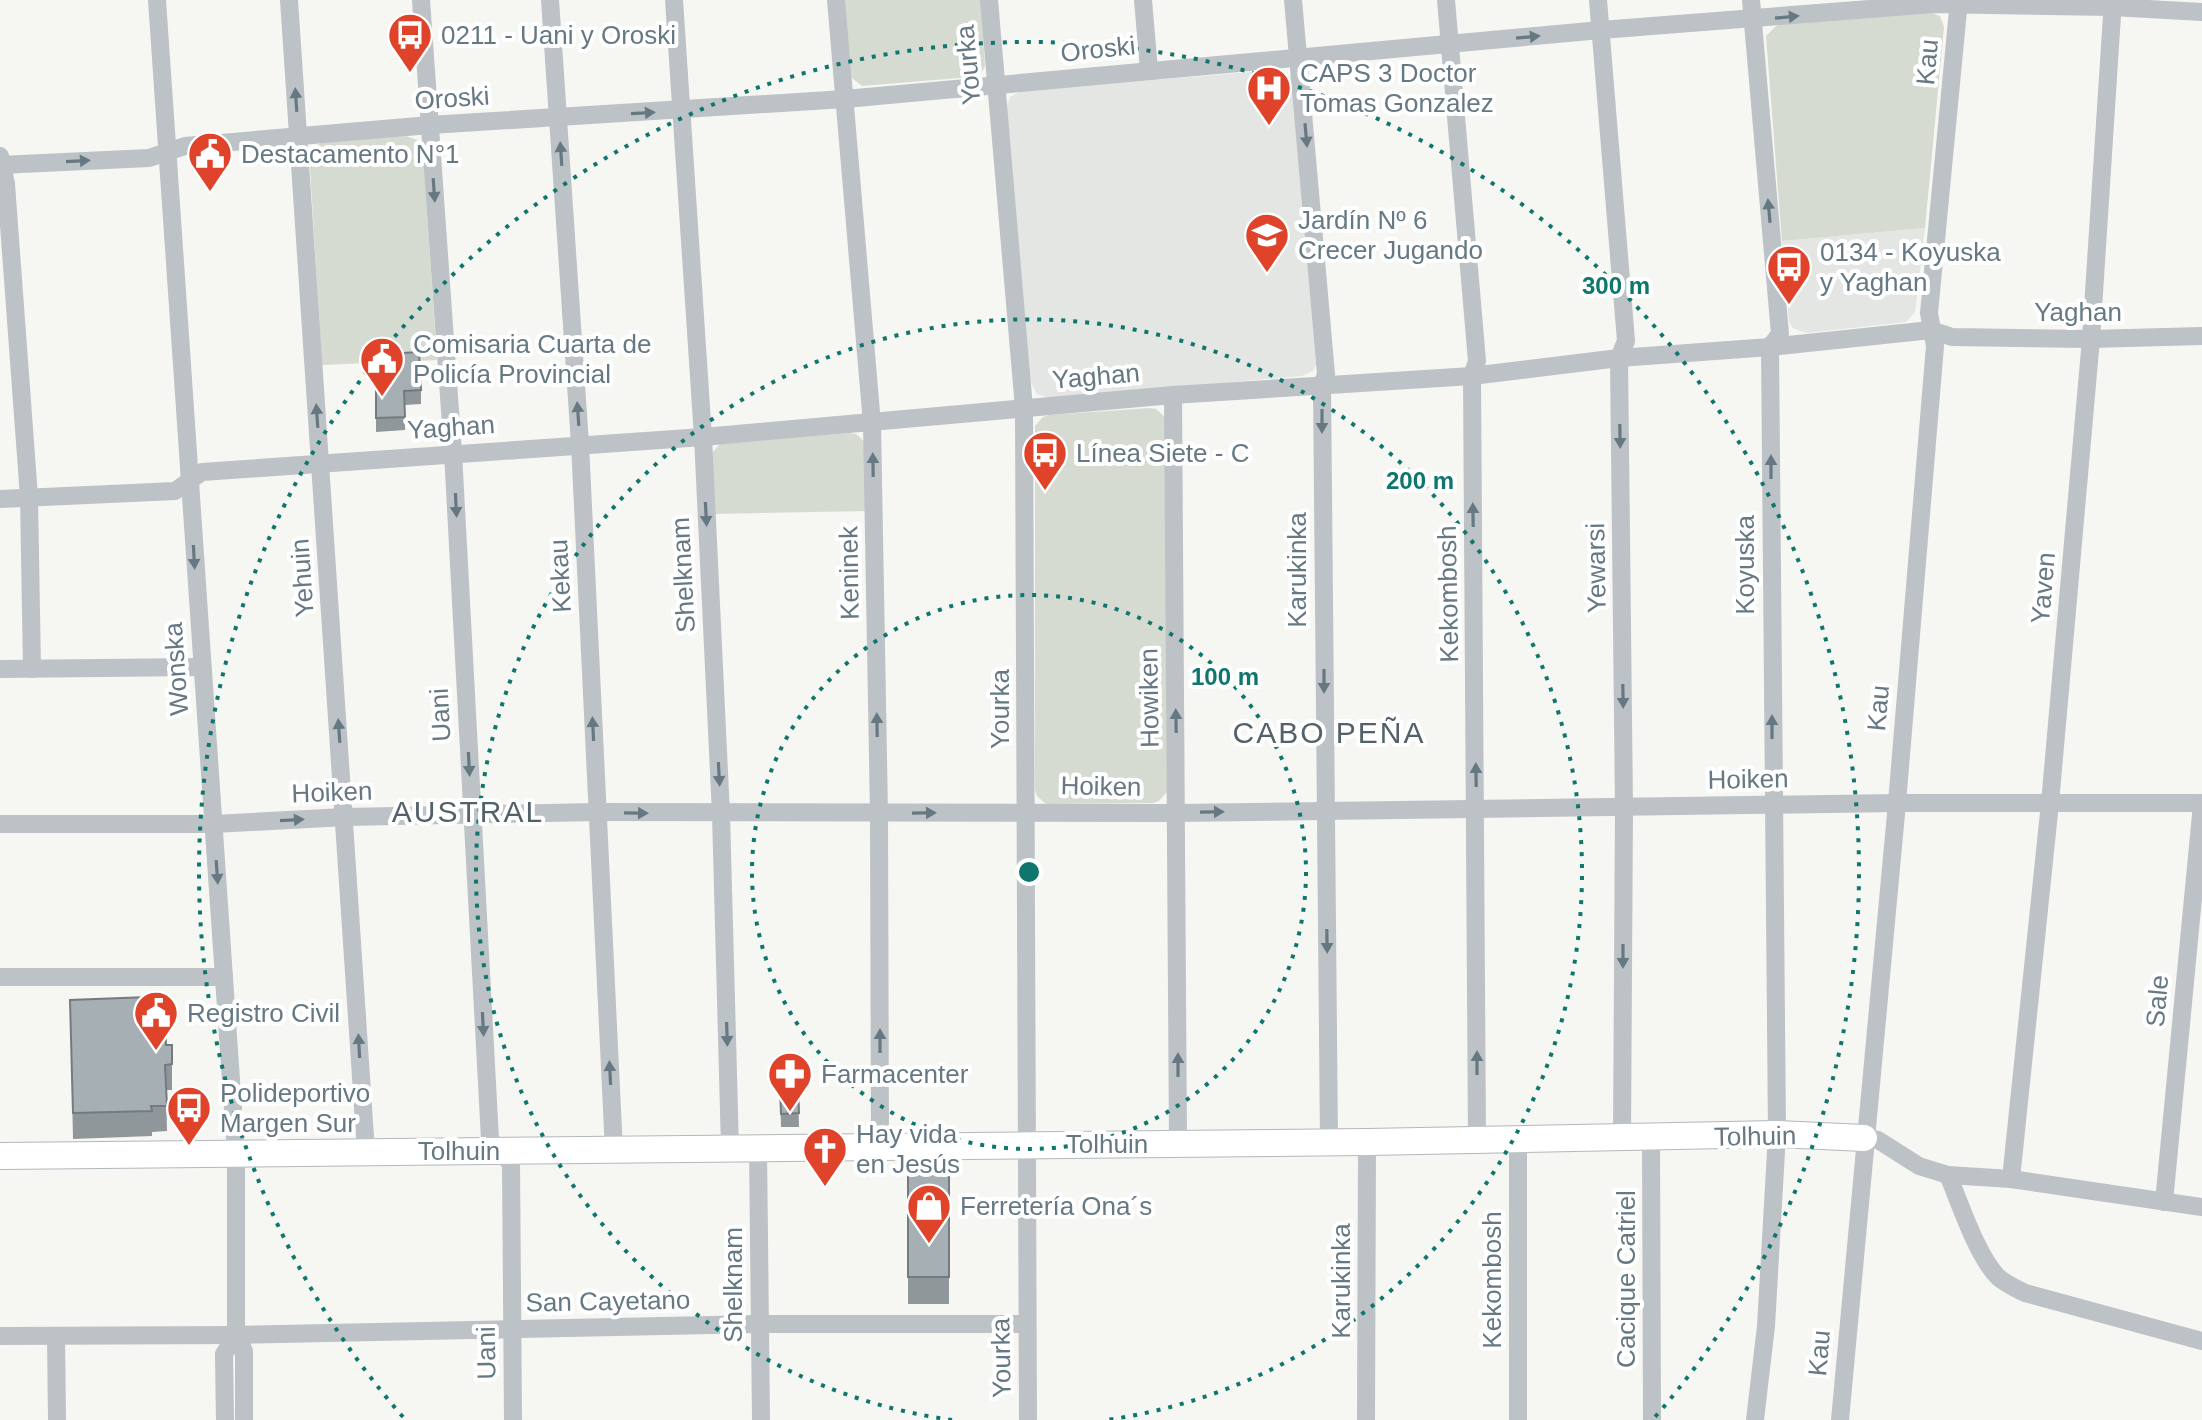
<svg xmlns="http://www.w3.org/2000/svg" width="2202" height="1420" font-family="Helvetica,sans-serif">
  <style>
    .built { fill: #e4e6e4 }
    .green { fill: #d6dbd2 }
    .lines { fill: none; stroke-linecap: round; stroke-linejoin: round }
    .secondary-casing { stroke: #b1b8bb; stroke-width: 28 }
    .street { stroke: #bcc2c5; stroke-width: 18 }
    .secondary { stroke: #fff; stroke-width: 26 }
    .wall { fill: #8f979b }
    .building { fill: #a6b0b4; stroke: #747b7e; stroke-width: 2 }
    .oneway { fill: #667983 }
    .ring { fill: none; stroke: #0f766e; stroke-width: 4; stroke-dasharray: 4 8 }
    .labels { text-anchor: middle; stroke-width: 8; stroke-linejoin: round; paint-order: stroke }
    .poi-label { font-size: 26px; fill: #667983; stroke: #fff; text-anchor: start }
    .street-label { font-size: 26px; fill: #667983; stroke: #fff }
    .quarter-label { font-size: 30px; letter-spacing: 2px; fill: #536169; stroke: #fff }
    .centre { fill: #0f766e; stroke: #fff; stroke-width: 4 }
    .ring-label { font-size: 24px; text-anchor: middle; font-weight: bold; fill: #0f766e; stroke: #fff; stroke-width: 8; stroke-linejoin: round; paint-order: stroke }
  </style>
  <rect width="100%" height="100%" fill="#f6f6f3"/>
  <!-- built -->
  <g class="built">
    <path d="M 1276,70 L 1282,70 L 1292,78 L 1316,365 L 1313,371 L 1302,376 L 1049,398 L 1037,394 L 1031,383 L 1006,108 L 1010,97 L 1021,91 Z"/>
    <path d="M 1925,228 L 1915,312 L 1906,322 L 1806,333 L 1793,328 L 1789,322 L 1782,241 Z"/>
  </g>
  <!-- green -->
  <g class="green">
    <path d="M 844,0 L 981,0 L 985,66 L 982,72 L 971,77 L 862,86 L 852,78 L 851,72 Z"/>
    <path d="M 1929,12 L 1940,16 L 1944,27 L 1925,228 L 1782,241 L 1766,36 L 1776,26 L 1783,24 Z"/>
    <path d="M 406,136 L 417,140 L 423,151 L 437,360 L 322,365 L 309,153 L 312,148 L 323,142 Z"/>
    <path d="M 1150,408 L 1156,409 L 1165,417 L 1167,792 L 1159,801 L 1153,803 L 1046,804 L 1037,796 L 1035,790 L 1035,426 L 1043,417 L 1049,415 Z"/>
    <path d="M 849,433 L 856,434 L 865,442 L 867,511 L 715,514 L 712,453 L 720,444 Z"/>
  </g>
  <g class="lines">
    <!-- secondary casing -->
    <g class="secondary-casing">
      <path id="secondary" d="M 0,1156 L 1367,1142 L 1777,1134 L 1864,1138"/>
    </g>
    <!-- street -->
    <g class="street">
      <path d="M 157,0 L 236,1153 L 236,1335"/>
      <path d="M 289,0 L 366,1152"/>
      <path d="M 421,0 L 453,453 L 490,1139 L 511,1164 L 513,1420"/>
      <path d="M 550,0 L 580,444 L 614,1151"/>
      <path d="M 674,0 L 703,437 L 721,814 L 730,1149"/>
      <path d="M 836,0 L 872,424 L 879,814 L 880,1147"/>
      <path d="M 989,0 L 1024,408 L 1028,1420"/>
      <path d="M 1143,0 L 1149,70"/>
      <path d="M 1293,0 L 1326,374 L 1322,386 L 1329,1142"/>
      <path d="M 1446,0 L 1477,361 L 1472,376 L 1477,1141"/>
      <path d="M 1598,0 L 1626,341 L 1619,358 L 1624,807 L 1622,1139"/>
      <path d="M 1751,0 L 1780,334 L 1770,347 L 1777,1134 L 1766,1326 L 1755,1420"/>
      <path d="M 0,156 L 6,184 L 29,497 L 32,669"/>
      <path d="M 0,165 L 149,158 L 185,146 L 430,125 L 845,99 L 1601,30 L 1933,4 L 2112,7 L 2202,12"/>
      <path d="M 1173,395 L 1178,1143"/>
      <path d="M 0,499 L 175,491 L 202,472 L 703,437 L 1173,395 L 1472,376 L 1619,358 L 1770,347 L 1931,330 L 1952,337 L 2091,339 L 2202,336"/>
      <path d="M 0,669 L 201,667"/>
      <path d="M 0,824 L 214,824 L 345,817 L 597,812 L 1176,813 L 1897,803 L 2202,803"/>
      <path d="M 0,977 L 224,977"/>
      <path d="M 1651,1138 L 1652,1420"/>
      <path d="M 1864,1138 L 1878,1140 L 1919,1166 L 1948,1175 L 2011,1179 L 2202,1207"/>
      <path d="M 758,1149 L 761,1420"/>
      <path d="M 1948,1175 C 1960,1203 1977,1256 1998,1277 C 2006,1284 2015,1288 2025,1293 L 2202,1341"/>
      <path d="M 2011,1179 L 2050,803 L 2091,339 L 2113,0"/>
      <path d="M 2164,1202 L 2202,804"/>
      <path d="M 0,1336 L 236,1335 L 758,1324 L 1026,1324"/>
      <path d="M 56,1337 L 57,1420"/>
      <path d="M 225,1420 L 224,1354 L 236,1335 L 244,1351 L 244,1420"/>
      <path d="M 1366,1420 L 1367,1142"/>
      <path d="M 1518,1420 L 1518,1140"/>
      <path d="M 1840,1420 L 1897,803 L 1935,346 L 1929,313 L 1959,0"/>
    </g>
    <!-- secondary -->
    <use href="#secondary" class="secondary"/>
  </g>
  <!-- wall -->
  <g class="wall">
    <path d="M 376,349 L 402,353 L 421,390 L 421,404 L 405,405 L 405,430 L 376,432 Z"/>
    <path d="M 70,1000 L 149,1002 L 172,1064 L 172,1090 L 166,1090 L 167,1131 L 152,1132 L 152,1136 L 73,1139 Z"/>
    <path d="M 798,1086 L 799,1127 L 781,1127 L 780,1087 Z"/>
    <rect x="908" y="1160" width="41" height="144"/>
  </g>
  <!-- building -->
  <g class="building">
    <path d="M 401,348 L 402,353 L 419,352 L 421,390 L 404,391 L 405,417 L 376,418 L 376,349 Z"/>
    <path d="M 148,997 L 149,1002 L 164,1002 L 166,1045 L 172,1045 L 172,1064 L 165,1065 L 167,1106 L 151,1106 L 152,1111 L 73,1113 L 70,1000 Z"/>
    <path d="M 798,1086 L 799,1113 L 781,1114 L 780,1087 Z"/>
    <rect x="908" y="1160" width="41" height="117"/>
  </g>
  <!-- one-way arrows -->
  <defs><path id="oneway-solid" d="M-6-.8H1V-3.2L6.5 0L1 3.2V.8H-6Z" transform="scale(2)"/></defs>
  <g class="oneway">
    <use href="#oneway-solid" transform="translate(1787 17) rotate(-5)"/>
    <use href="#oneway-solid" transform="translate(1528 37) rotate(-5)"/>
    <use href="#oneway-solid" transform="translate(296 100) rotate(-94)"/>
    <use href="#oneway-solid" transform="translate(643 113) rotate(-3)"/>
    <use href="#oneway-solid" transform="translate(1306 135) rotate(85)"/>
    <use href="#oneway-solid" transform="translate(561 154) rotate(-94)"/>
    <use href="#oneway-solid" transform="translate(78 161) rotate(-3)"/>
    <use href="#oneway-solid" transform="translate(434 190) rotate(86)"/>
    <use href="#oneway-solid" transform="translate(1769 211) rotate(-95)"/>
    <use href="#oneway-solid" transform="translate(578 414) rotate(-94)"/>
    <use href="#oneway-solid" transform="translate(317 416) rotate(-94)"/>
    <use href="#oneway-solid" transform="translate(1322 421) rotate(90)"/>
    <use href="#oneway-solid" transform="translate(1620 436) rotate(89)"/>
    <use href="#oneway-solid" transform="translate(873 465) rotate(-91)"/>
    <use href="#oneway-solid" transform="translate(1771 467) rotate(-90)"/>
    <use href="#oneway-solid" transform="translate(456 505) rotate(87)"/>
    <use href="#oneway-solid" transform="translate(706 514) rotate(87)"/>
    <use href="#oneway-solid" transform="translate(1473 515) rotate(-91)"/>
    <use href="#oneway-solid" transform="translate(194 557) rotate(87)"/>
    <use href="#oneway-solid" transform="translate(1324 681) rotate(90)"/>
    <use href="#oneway-solid" transform="translate(1623 696) rotate(89)"/>
    <use href="#oneway-solid" transform="translate(1176 721) rotate(-91)"/>
    <use href="#oneway-solid" transform="translate(877 725) rotate(-91)"/>
    <use href="#oneway-solid" transform="translate(1772 727) rotate(-90)"/>
    <use href="#oneway-solid" transform="translate(593 729) rotate(-93)"/>
    <use href="#oneway-solid" transform="translate(339 731) rotate(-94)"/>
    <use href="#oneway-solid" transform="translate(469 764) rotate(87)"/>
    <use href="#oneway-solid" transform="translate(719 774) rotate(87)"/>
    <use href="#oneway-solid" transform="translate(1476 775) rotate(-91)"/>
    <use href="#oneway-solid" transform="translate(1212 812) rotate(-1)"/>
    <use href="#oneway-solid" transform="translate(636 813) rotate(1)"/>
    <use href="#oneway-solid" transform="translate(924 813) rotate(-1)"/>
    <use href="#oneway-solid" transform="translate(292 820) rotate(-3)"/>
    <use href="#oneway-solid" transform="translate(217 872) rotate(86)"/>
    <use href="#oneway-solid" transform="translate(1327 941) rotate(89)"/>
    <use href="#oneway-solid" transform="translate(1623 956) rotate(90)"/>
    <use href="#oneway-solid" transform="translate(483 1024) rotate(87)"/>
    <use href="#oneway-solid" transform="translate(727 1034) rotate(88)"/>
    <use href="#oneway-solid" transform="translate(880 1041) rotate(-90)"/>
    <use href="#oneway-solid" transform="translate(359 1046) rotate(-93)"/>
    <use href="#oneway-solid" transform="translate(1477 1063) rotate(-90)"/>
    <use href="#oneway-solid" transform="translate(1178 1065) rotate(-90)"/>
    <use href="#oneway-solid" transform="translate(610 1073) rotate(-93)"/>
  </g>
  <!-- distance rings -->
  <g class="ring">
    <circle cx="1029" cy="872" r="277"/>
    <path d="M952 1420A553 553 0 1 1 1106 1420"/>
    <path d="M403 1417A830 830 0 1 1 1655 1417"/>
  </g>
  <!-- icons -->
  <defs>
    <g id="bus-pin" transform="scale(2.3)"><path d="M0 17L-7.5 6A9.5 9.5 0 1 1 7.5 6Z" fill="#df432a" stroke="#fff"/><path d="M-5-6H5V4H4V6H2V4H-2V6H-4V4H-5ZM-3.5-4V0h7V-4ZM-3.5 1.2v1.5H-2V1.2ZM2 1.2v1.5H3.5V1.2Z" fill="#fff"/></g>
    <g id="hospital-pin" transform="scale(2.3)"><path d="M0 17L-7.5 6A9.5 9.5 0 1 1 7.5 6Z" fill="#df432a" stroke="#fff"/><path d="M-5-5h3v3.5h4V-5h3V5h-3V1.5h-4V5h-3Z" fill="#fff"/></g>
    <g id="civic-pin" transform="scale(2.3)"><path d="M0 17L-7.5 6A9.5 9.5 0 1 1 7.5 6Z" fill="#df432a" stroke="#fff"/><path d="M-.6-6.5H3V-4.5H.6V-3L4-1V1h2V6H-6V1h2V-1L-.6-3ZM-1.2 2.5V6h2.4V2.5Z" fill="#fff"/></g>
    <g id="school-pin" transform="scale(2.3)"><path d="M0 17L-7.5 6A9.5 9.5 0 1 1 7.5 6Z" fill="#df432a" stroke="#fff"/><path d="M0-5L7-2L0 1L-7-2ZM-4 1L0 2.5L4 1V4Q0 6-4 4Z" fill="#fff"/></g>
    <g id="pharmacy-pin" transform="scale(2.3)"><path d="M0 17L-7.5 6A9.5 9.5 0 1 1 7.5 6Z" fill="#df432a" stroke="#fff"/><path d="M-2-6h4v4h4v4h-4v4h-4v-4h-4v-4h4Z" fill="#fff"/></g>
    <g id="church-pin" transform="scale(2.3)"><path d="M0 17L-7.5 6A9.5 9.5 0 1 1 7.5 6Z" fill="#df432a" stroke="#fff"/><path d="M-1.2-6h2.4v3.5h3.3v2.4h-3.3V6h-2.4V-.1h-3.3v-2.4h3.3Z" fill="#fff"/></g>
    <g id="shop-pin" transform="scale(2.3)"><path d="M0 17L-7.5 6A9.5 9.5 0 1 1 7.5 6Z" fill="#df432a" stroke="#fff"/><path d="M-5-2.5h2.3a2.7 3.5 0 0 1 5.4 0H5L5.5 6h-11ZM-1.5-2.5h3a1.5 2.3 0 0 0-3 0Z" fill="#fff"/></g>
  </defs>
  <g fill-rule="evenodd">
    <use href="#bus-pin" x="410" y="35"/>
    <use href="#hospital-pin" x="1269" y="88"/>
    <use href="#civic-pin" x="210" y="154"/>
    <use href="#school-pin" x="1267" y="235"/>
    <use href="#bus-pin" x="1789" y="267"/>
    <use href="#civic-pin" x="382" y="359"/>
    <use href="#bus-pin" x="1045" y="453"/>
    <use href="#civic-pin" x="156" y="1013"/>
    <use href="#pharmacy-pin" x="790" y="1074"/>
    <use href="#bus-pin" x="189" y="1108"/>
    <use href="#church-pin" x="825" y="1149"/>
    <use href="#shop-pin" x="929" y="1206"/>
  </g>
  <g class="labels">
    <!-- poi labels -->
    <g class="poi-label">
      <text x="441" y="44">0211 - Uani y Oroski</text>
      <text x="1300" y="82">CAPS 3 Doctor<tspan x="1300" dy="30">Tomas Gonzalez</tspan></text>
      <text x="241" y="163">Destacamento N°1</text>
      <text x="1298" y="229">Jardín Nº 6<tspan x="1298" dy="30">Crecer Jugando</tspan></text>
      <text x="1820" y="261">0134 - Koyuska<tspan x="1820" dy="30">y Yaghan</tspan></text>
      <text x="413" y="353">Comisaria Cuarta de<tspan x="413" dy="30">Policía Provincial</tspan></text>
      <text x="1076" y="462">Línea Siete - C</text>
      <text x="187" y="1022">Registro Civil</text>
      <text x="821" y="1083">Farmacenter</text>
      <text x="220" y="1102">Polideportivo<tspan x="220" dy="30">Margen Sur</tspan></text>
      <text x="856" y="1143">Hay vida<tspan x="856" dy="30">en Jesús</tspan></text>
      <text x="960" y="1215">Ferretería Ona´s</text>
    </g>
    <!-- street labels -->
    <g class="street-label">
      <text transform="translate(1098 49) rotate(-6)" y="9">Oroski</text>
      <text transform="translate(1927 62) rotate(-85)" y="9">Kau</text>
      <text transform="translate(968 65) rotate(-95)" y="9">Yourka</text>
      <text transform="translate(452 98) rotate(-4)" y="9">Oroski</text>
      <text x="2078" y="321">Yaghan</text>
      <text transform="translate(1096 376) rotate(-5)" y="9">Yaghan</text>
      <text transform="translate(451 427) rotate(-4)" y="9">Yaghan</text>
      <text transform="translate(1745 565) rotate(-90)" y="9">Koyuska</text>
      <text transform="translate(1596 568) rotate(-91)" y="9">Yewarsi</text>
      <text transform="translate(1297 570) rotate(-90)" y="9">Karukinka</text>
      <text transform="translate(849 573) rotate(-91)" y="9">Keninek</text>
      <text transform="translate(683 575) rotate(-93)" y="9">Shelknam</text>
      <text transform="translate(560 576) rotate(-93)" y="9">Kekau</text>
      <text transform="translate(302 578) rotate(-94)" y="9">Yehuin</text>
      <text transform="translate(2043 588) rotate(-85)" y="9">Yaven</text>
      <text transform="translate(1448 594) rotate(-91)" y="9">Kekombosh</text>
      <text transform="translate(176 669) rotate(-94)" y="9">Wonska</text>
      <text transform="translate(1149 698) rotate(-91)" y="9">Howiken</text>
      <text transform="translate(1878 708) rotate(-85)" y="9">Kau</text>
      <text transform="translate(1000 709) rotate(-90)" y="9">Yourka</text>
      <text transform="translate(440 715) rotate(-93)" y="9">Uani</text>
      <text transform="translate(1748 779) rotate(-1)" y="9">Hoiken</text>
      <text transform="translate(1101 786) rotate(1)" y="9">Hoiken</text>
      <text transform="translate(332 792) rotate(-2)" y="9">Hoiken</text>
      <text transform="translate(2157 1001) rotate(-85)" y="9">Sale</text>
      <text transform="translate(1755 1136) rotate(-1)" y="9">Tolhuin</text>
      <text x="1107" y="1153">Tolhuin</text>
      <text x="459" y="1160">Tolhuin</text>
      <text transform="translate(1626 1279) rotate(-90)" y="9">Cacique Catriel</text>
      <text transform="translate(1492 1280) rotate(-90)" y="9">Kekombosh</text>
      <text transform="translate(1341 1281) rotate(-90)" y="9">Karukinka</text>
      <text transform="translate(733 1285) rotate(-90)" y="9">Shelknam</text>
      <text transform="translate(608 1301) rotate(-1)" y="9">San Cayetano</text>
      <text transform="translate(486 1353) rotate(-91)" y="9">Uani</text>
      <text transform="translate(1819 1353) rotate(-85)" y="9">Kau</text>
      <text transform="translate(1001 1358) rotate(-91)" y="9">Yourka</text>
    </g>
    <!-- quarter labels -->
    <g class="quarter-label">
      <text x="1329" y="743">CABO PEÑA</text>
      <text x="468" y="822">AUSTRAL</text>
    </g>
  </g>
  <circle cx="1029" cy="872" r="12" class="centre"/>
  <g class="ring-label">
    <text x="1616" y="294">300 m</text>
    <text x="1420" y="489">200 m</text>
    <text x="1225" y="685">100 m</text>
  </g>
</svg>
